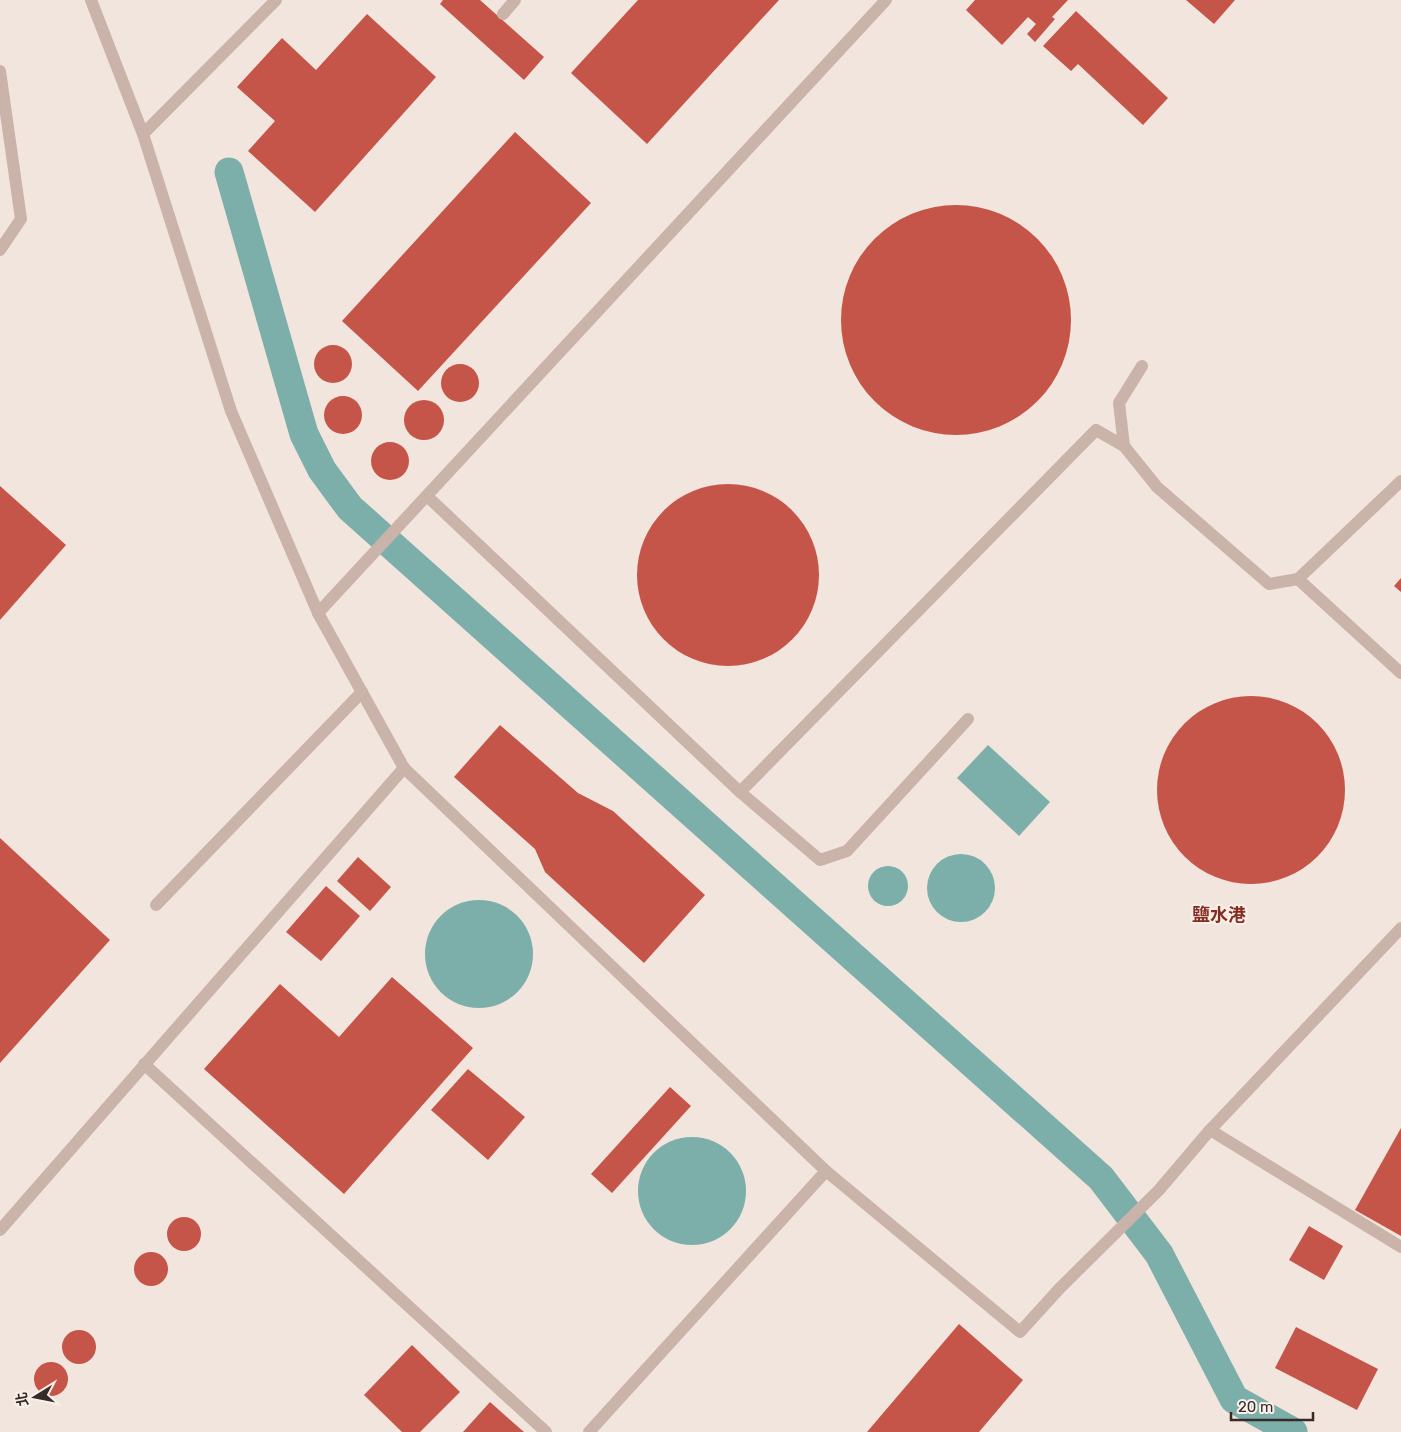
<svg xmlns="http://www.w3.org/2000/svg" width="1401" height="1432" font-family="Rubik,'Noto Sans TC',sans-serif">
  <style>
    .water { fill: #7cafaa }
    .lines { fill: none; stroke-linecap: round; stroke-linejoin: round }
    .canal { stroke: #7cafaa; stroke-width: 29 }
    .building { fill: #c55548 }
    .lane { stroke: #cab3a9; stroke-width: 12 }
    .labels { text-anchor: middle; stroke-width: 4; stroke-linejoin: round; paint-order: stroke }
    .quarter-label { font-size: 18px; font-weight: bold; fill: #852d22; stroke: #faf0e9 }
  </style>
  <rect width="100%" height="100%" fill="#f2e5dd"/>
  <!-- water -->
  <g class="water">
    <path d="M 988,745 L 1050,802 L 1019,836 L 957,778 Z"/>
    <circle cx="961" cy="888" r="34"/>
    <circle cx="888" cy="886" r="20"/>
    <circle cx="479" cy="954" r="54"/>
    <circle cx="692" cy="1191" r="54"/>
  </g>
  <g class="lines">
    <!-- canal -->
    <path class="canal" d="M 229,172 L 304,434 L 322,470 L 350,508 L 1101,1178 L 1159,1254 L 1234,1399 L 1293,1432"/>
  </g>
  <!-- building -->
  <g class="building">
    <path d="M 443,0 L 480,0 L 544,57 L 524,80 L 440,4 Z"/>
    <path d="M 638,0 L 779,0 L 647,144 L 571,73 Z"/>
    <path d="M 975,0 L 1068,0 L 1052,17 L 1055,19 L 1035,42 L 1027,34 L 1036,24 L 1028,17 L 1002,45 L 966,10 Z"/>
    <path d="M 1186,0 L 1235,0 L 1214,24 Z"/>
    <path d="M 1076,11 L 1168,98 L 1143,125 L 1078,64 L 1071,71 L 1043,46 Z"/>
    <path d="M 367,14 L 436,77 L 315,212 L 248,151 L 275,121 L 237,87 L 282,38 L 316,70 Z"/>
    <path d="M 515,132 L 591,203 L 418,391 L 342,321 Z"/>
    <circle cx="956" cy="320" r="115"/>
    <circle cx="333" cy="364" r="19"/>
    <circle cx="460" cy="383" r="19"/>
    <circle cx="343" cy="415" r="19"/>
    <circle cx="424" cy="420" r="20"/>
    <circle cx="390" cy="461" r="19"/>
    <circle cx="728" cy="575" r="91"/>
    <path d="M 0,486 L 66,545 L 0,620 Z"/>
    <path d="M 1401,578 L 1401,592 L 1394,586 Z"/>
    <circle cx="1251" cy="790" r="94"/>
    <path d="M 500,725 L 578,793 L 613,811 L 705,895 L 644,963 L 545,872 L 535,849 L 454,777 Z"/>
    <path d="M 0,838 L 110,940 L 0,1063 Z"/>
    <path d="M 358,857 L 391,887 L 370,911 L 337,881 Z"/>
    <path d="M 326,886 L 360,916 L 321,961 L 286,932 Z"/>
    <path d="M 392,977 L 473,1048 L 344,1194 L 204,1069 L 280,984 L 339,1037 Z"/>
    <path d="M 468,1069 L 525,1117 L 488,1160 L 431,1110 Z"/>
    <path d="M 670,1087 L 691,1106 L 612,1193 L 591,1174 Z"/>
    <path d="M 1401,1128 L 1401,1236 L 1355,1210 Z"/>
    <circle cx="184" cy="1234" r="17"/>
    <path d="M 1309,1226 L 1343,1246 L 1324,1280 L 1289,1260 Z"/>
    <circle cx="151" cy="1269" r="17"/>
    <path d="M 959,1324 L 1023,1380 L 979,1432 L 867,1432 Z"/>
    <path d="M 1296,1327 L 1378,1369 L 1357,1410 L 1275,1368 Z"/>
    <circle cx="79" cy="1347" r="17"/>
    <path d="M 412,1345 L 460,1392 L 420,1432 L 402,1432 L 364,1395 Z"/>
    <circle cx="51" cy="1379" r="17"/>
    <path d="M 490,1402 L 524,1432 L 463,1432 Z"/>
  </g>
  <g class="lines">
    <!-- lane -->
    <g class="lane">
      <path d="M 91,0 L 143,134 L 231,411 L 318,613 L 404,768"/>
      <path d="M 503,14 L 515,0"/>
      <path d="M 0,71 L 21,219 L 0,250"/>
      <path d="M 143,134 L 276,0"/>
      <path d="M 1142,366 L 1119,403 L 1124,446 L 1157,487 L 1269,584 L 1298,579 L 1401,481"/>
      <path d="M 427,496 L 740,792 L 1096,430 L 1124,446"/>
      <path d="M 1298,579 L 1401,673"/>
      <path d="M 318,613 L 886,0"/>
      <path d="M 740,792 L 820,860 L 847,851 L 968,719"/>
      <path d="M 156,905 L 362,692"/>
      <path d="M 144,1064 L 546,1432"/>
      <path d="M 1210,1130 L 1401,928"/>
      <path d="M 0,1230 L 404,768 L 826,1171 L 1020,1332 L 1060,1288 L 1159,1190 L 1210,1130 L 1401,1247"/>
      <path d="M 589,1432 L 826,1171"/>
    </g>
  </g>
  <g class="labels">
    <!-- quarter labels -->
    <g class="quarter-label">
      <text x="1219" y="921">鹽水港</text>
    </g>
  </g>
  <!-- north arrow -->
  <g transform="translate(35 1397) rotate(260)" stroke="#faf0e9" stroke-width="4" paint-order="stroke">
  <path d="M0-4L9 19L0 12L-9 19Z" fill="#372b29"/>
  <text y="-8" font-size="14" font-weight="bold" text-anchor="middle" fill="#372b29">北</text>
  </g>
  <!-- scale -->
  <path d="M1231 1412v8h82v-8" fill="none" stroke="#372b29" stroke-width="2.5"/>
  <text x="1238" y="1412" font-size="15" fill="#372b29" stroke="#faf0e9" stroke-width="4" paint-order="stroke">20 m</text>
</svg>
